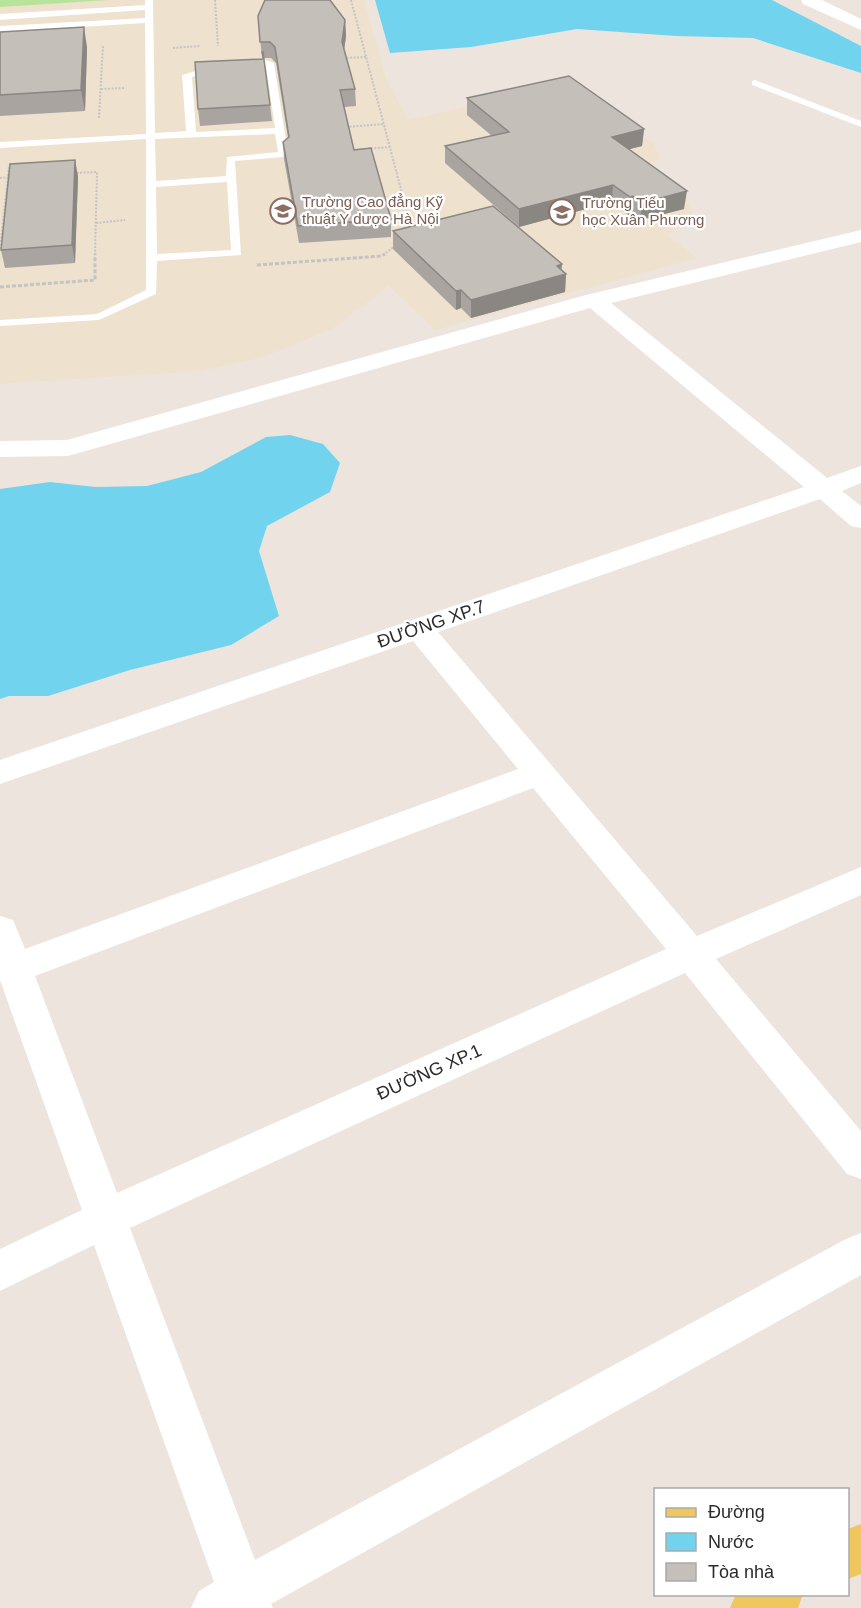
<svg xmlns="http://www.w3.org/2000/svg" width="861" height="1608" font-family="Arial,sans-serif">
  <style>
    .education { fill: #eee1cd }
    .green { fill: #b7e39a }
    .water { fill: #71d3ee }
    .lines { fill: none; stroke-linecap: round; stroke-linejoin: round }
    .path-far1 { stroke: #c4c4c4; stroke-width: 2; stroke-dasharray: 2 1.5; stroke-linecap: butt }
    .path { stroke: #c4c4c4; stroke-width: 3; stroke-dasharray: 4 2; stroke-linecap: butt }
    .service { fill: #fff; fill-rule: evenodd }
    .minor { fill: #fff; fill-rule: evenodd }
    .tertiary { fill: #fff; fill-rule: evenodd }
    .primary { fill: #f0c65f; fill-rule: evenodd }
    .wall { fill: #a9a4a0 }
    .shaded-wall { fill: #8a8682 }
    .building { fill: #c5bfba; stroke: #8a8682; stroke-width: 1.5 }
    .labels { text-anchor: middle; stroke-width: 4.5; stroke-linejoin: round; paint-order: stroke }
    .far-education-label { font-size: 15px; fill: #785e54; stroke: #fff; text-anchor: start }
    .street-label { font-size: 18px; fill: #2b2b2b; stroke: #fff }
  </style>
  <rect width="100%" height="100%" fill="#ede5dd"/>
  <!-- education -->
  <path class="education" d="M 0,0 L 364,0 L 386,79 L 409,120 L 507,97 L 589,97 L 654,144 L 660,159 L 638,167 L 681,197 L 692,208 L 692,216 L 668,235 L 697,258 L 435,330 L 389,286 L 332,329 L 264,357 L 200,371 L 0,384 Z"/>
  <!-- green -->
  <path class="green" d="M 0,0 L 109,0 L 0,7 Z"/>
  <!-- water -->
  <g class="water">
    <path d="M 375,0 L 772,0 L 861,46 L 861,73 L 753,38 L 676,36 L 577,29 L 471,47 L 390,53 Z"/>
    <path d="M 290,435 L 323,444 L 340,463 L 330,492 L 267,526 L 259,551 L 279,616 L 231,645 L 130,670 L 48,696 L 9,696 L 0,699 L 0,489 L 50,482 L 95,487 L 147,486 L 201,472 L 266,437 Z"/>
  </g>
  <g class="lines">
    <!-- path-far1 -->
    <g class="path-far1">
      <path d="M 215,0 L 218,46"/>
      <path d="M 351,0 L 412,231"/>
      <path d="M 173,48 L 201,46"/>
      <path d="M 343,58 L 366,57"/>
      <path d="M 101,89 L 125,88"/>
      <path d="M 99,118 L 103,45"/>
      <path d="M 346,127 L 384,124"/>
      <path d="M 350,150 L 390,147"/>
      <path d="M 73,173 L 97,172 L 95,255"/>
      <path d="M 0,178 L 11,177"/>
      <path d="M 96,223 L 125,220"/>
      <path d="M 0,249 L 9,166"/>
      <path d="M 383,255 L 395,246"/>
    </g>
    <!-- path -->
    <g class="path">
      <path d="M 257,265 L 382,256 L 385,254"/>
      <path d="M 0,287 L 95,280 L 95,254"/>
    </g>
    <!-- service -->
    <g class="service">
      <path d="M 145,0 L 153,0 L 155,133 L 186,131 L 182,75 L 216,65 L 219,66 L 219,70 L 192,77 L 196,132 L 275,128 L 266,66 L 242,67 L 238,64 C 246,59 266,58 274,63 L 288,154 L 283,157 L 235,161 L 241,255 L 157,261 L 156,294 L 99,320 L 0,326 L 0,320 L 97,314 L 146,290 L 146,139 L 0,148 L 0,142 L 146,134 L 145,23 L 0,32 L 0,26 L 145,18 L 145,10 L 0,20 L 0,14 L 145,5 ZM 275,134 L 278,152 L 227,157 L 226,176 L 156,181 L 155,139 ZM 227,182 L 231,250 L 157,254 L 156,187 Z"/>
      <path d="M 755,80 L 861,121 L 861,127 L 752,85 L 752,81 Z"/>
    </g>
    <!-- minor -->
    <path class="minor" d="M 861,230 L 861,242 L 611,303 L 827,478 L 861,466 L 861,483 L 842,491 L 861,506 L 861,528 L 851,526 L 820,499 L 438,632 L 697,936 L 861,867 L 861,895 L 716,959 L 861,1131 L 861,1179 L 847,1174 L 685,973 L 130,1228 L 255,1560 L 846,1239 L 861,1233 L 861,1275 L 271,1604 L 273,1608 L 191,1608 L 199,1591 L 214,1582 L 94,1245 L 0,1291 L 0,1249 L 82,1210 L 0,980 L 0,916 L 13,920 L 25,949 L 518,769 L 413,641 L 0,784 L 0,760 L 804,487 L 590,308 L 68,456 L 0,457 L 0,441 L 67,440 L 586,295 ZM 533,788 L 666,949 L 117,1193 L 35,976 Z"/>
    <!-- tertiary -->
    <path class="tertiary" d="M 801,0 L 822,0 L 861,19 L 861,30 L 803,4 Z"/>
    <!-- primary -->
    <g class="primary">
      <path d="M 861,1524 L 861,1574 L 848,1579 L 848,1529 Z"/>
      <path d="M 736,1594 L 803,1594 L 798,1608 L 730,1608 Z"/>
    </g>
  </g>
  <!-- wall -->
  <g class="wall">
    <path d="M 330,2 L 345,20 L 346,36 L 344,49 L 355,89 L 356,106 L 344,107 L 354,150 L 391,219 L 391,237 L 299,243 L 284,159 L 283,142 L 288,138 L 276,63 L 271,58 L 264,58 L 270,105 L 272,121 L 200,126 L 198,109 L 263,58 L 262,58 L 258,16 Z"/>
    <path d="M 0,32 L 87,47 L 85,111 L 0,116 Z"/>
    <path d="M 467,98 L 644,129 L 642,146 L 629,149 L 684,209 L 640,220 L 631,214 L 628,215 L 612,202 L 519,227 L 445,163 L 445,146 L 492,136 L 467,115 Z"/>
    <path d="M 75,160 L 78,177 L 75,263 L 5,268 L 1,250 Z"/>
    <path d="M 393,231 L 562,270 L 566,274 L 565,292 L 471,318 L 461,308 L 456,310 L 393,249 Z"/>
  </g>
  <!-- shaded-wall -->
  <g class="shaded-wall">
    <path d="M 345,20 L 346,36 L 343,58 L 342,42 Z"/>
    <path d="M 84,27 L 87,47 L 85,111 L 81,90 Z"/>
    <path d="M 644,129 L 642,146 L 610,154 L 612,137 Z"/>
    <path d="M 75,160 L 78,177 L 75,263 L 72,245 Z"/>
    <path d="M 613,185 L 612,202 L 519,227 L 519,209 Z"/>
    <path d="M 687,191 L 684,209 L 640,220 L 642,203 Z"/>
    <path d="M 633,196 L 631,214 L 628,215 L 630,197 Z"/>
    <path d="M 562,264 L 561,275 L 566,274 L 565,292 L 471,318 L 471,300 Z"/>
    <path d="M 461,290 L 461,308 L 456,310 L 456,291 Z"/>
  </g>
  <!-- building -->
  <g class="building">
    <path d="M 265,0 L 330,0 L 345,20 L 342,42 L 355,89 L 340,90 L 354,150 L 371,148 L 391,219 L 298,226 L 283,142 L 289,137 L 275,47 L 270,42 L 260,42 L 258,16 Z"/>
    <path d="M 84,27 L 81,90 L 0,95 L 0,32 Z"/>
    <path d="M 262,52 L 263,52 L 270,105 L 198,109 L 195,62 L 264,59 Z"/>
    <path d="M 569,76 L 644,129 L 612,137 L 687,191 L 642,203 L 633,196 L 630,197 L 613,185 L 519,209 L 445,146 L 509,132 L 467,98 Z"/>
    <path d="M 75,160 L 72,245 L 1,250 L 10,164 Z"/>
    <path d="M 493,206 L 562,264 L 557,266 L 566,274 L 471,300 L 461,290 L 456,291 L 393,231 Z"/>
  </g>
  <!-- icons -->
  <defs>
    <g id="university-ring" transform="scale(1.35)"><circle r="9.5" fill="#fff" stroke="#8d6e63" stroke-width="1.5"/><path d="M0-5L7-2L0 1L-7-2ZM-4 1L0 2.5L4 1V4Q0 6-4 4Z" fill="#8d6e63"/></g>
    <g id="school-ring" transform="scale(1.35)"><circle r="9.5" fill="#fff" stroke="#8d6e63" stroke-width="1.5"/><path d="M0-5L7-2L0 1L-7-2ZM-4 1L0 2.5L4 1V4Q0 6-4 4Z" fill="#8d6e63"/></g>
  </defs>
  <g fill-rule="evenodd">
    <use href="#university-ring" x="283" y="211"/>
    <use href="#school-ring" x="562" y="212"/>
  </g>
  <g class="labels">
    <!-- far-education labels -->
    <g class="far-education-label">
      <text x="302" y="207">Trường Cao đẳng Kỹ<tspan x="302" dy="17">thuật Y dược Hà Nội</tspan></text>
      <text x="582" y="208">Trường Tiểu<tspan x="582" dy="17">học Xuân Phương</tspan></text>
    </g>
    <!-- street labels -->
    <g class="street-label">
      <text transform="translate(431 624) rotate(-19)" y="6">ĐƯỜNG XP.7</text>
      <text transform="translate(429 1072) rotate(-24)" y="6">ĐƯỜNG XP.1</text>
    </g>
  </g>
  <!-- legend -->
  <rect x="654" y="1488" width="195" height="108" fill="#ffffff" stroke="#aaaaaa" stroke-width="1.5"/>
  <rect x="666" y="1508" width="30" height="9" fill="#f0c65f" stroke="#aaaaaa" stroke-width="1.5"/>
  <text x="708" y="1518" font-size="18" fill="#2b2b2b">Đường</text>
  <rect x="666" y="1533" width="30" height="18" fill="#71d3ee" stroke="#aaaaaa" stroke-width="1.5"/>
  <text x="708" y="1548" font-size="18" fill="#2b2b2b">Nước</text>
  <rect x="666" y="1563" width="30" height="18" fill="#c5bfba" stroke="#aaaaaa" stroke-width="1.5"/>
  <text x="708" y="1578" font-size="18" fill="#2b2b2b">Tòa nhà</text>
</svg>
